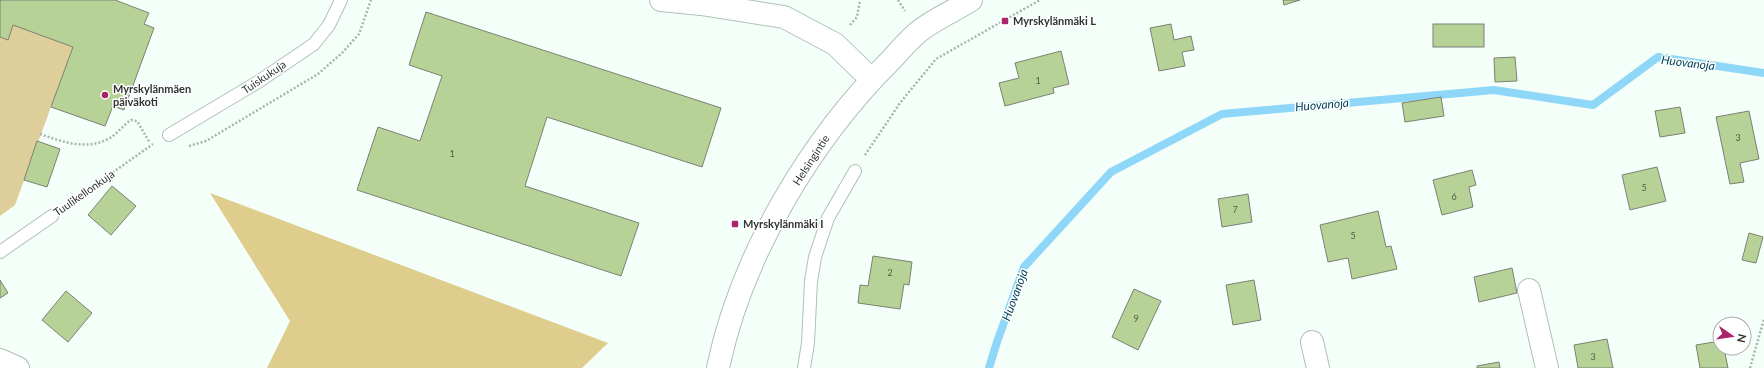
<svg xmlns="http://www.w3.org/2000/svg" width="1764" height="368" font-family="Lato,sans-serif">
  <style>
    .green { fill: #ddce9a }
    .forest { fill: #dfcd8d }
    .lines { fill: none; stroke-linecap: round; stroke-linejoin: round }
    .stream { stroke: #8fd7f8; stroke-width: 8 }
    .building { fill: #b7d296; stroke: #7b8174 }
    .service-casing { stroke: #b0c0b7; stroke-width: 14 }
    .minor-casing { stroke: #b0c0b7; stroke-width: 24 }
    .tertiary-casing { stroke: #b0c0b7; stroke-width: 24 }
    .path { stroke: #aab3ad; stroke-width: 2.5; stroke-dasharray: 2 2; stroke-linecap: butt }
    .service { stroke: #fff; stroke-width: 12 }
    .minor { stroke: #fff; stroke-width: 22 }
    .tertiary { stroke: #fff; stroke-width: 22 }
    .poi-dot { fill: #aa246c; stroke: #fff; stroke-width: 1.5 }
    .labels { text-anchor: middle; stroke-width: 3; stroke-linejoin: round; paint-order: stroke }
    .number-label { font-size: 9px; fill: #505c4a }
    .poi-label { font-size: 11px; font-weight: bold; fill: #2e3430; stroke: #fff; text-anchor: start }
    .street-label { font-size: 11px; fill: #2e3430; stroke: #fff }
    .water-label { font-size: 12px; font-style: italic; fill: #04435a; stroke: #fff }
  </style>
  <rect width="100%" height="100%" fill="#f5fff9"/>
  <!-- green -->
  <path class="green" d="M 13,25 L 73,47 L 15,205 L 0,216 L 0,37 L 8,40 Z"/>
  <!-- forest -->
  <path class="forest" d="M 210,193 L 608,343 L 582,368 L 267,368 L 290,321 Z"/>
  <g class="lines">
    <!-- stream -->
    <path class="stream" d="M 989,368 L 997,342 L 1024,267 L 1111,172 L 1222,114 L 1494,90 L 1593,105 L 1658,57 L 1764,73"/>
  </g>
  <!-- building -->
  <g class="building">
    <path d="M 0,0 L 115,0 L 149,13 L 144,24 L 154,28 L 124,110 L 113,106 L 105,126 L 51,107 L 73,47 L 13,25 L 8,40 L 0,37 Z"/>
    <path d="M 1283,0 L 1300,0 L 1284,5 Z"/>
    <path d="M 426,12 L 721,108 L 702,167 L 547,117 L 525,186 L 639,223 L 621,276 L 357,190 L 378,127 L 420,141 L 442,76 L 409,65 Z"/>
    <path d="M 1171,24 L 1174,40 L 1191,36 L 1194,50 L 1182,52 L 1185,66 L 1159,71 L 1150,28 Z"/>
    <rect x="1433" y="24" width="51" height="23"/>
    <path d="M 1061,51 L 1069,84 L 1053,88 L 1054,93 L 1005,106 L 999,83 L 1019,78 L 1015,63 Z"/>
    <path d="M 1515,57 L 1517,81 L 1495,82 L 1494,58 Z"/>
    <path d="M 1441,97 L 1444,116 L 1405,122 L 1402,103 Z"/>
    <path d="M 1680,107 L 1685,133 L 1660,137 L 1655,111 Z"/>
    <path d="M 1749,111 L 1759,159 L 1740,163 L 1744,182 L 1730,184 L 1716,117 Z"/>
    <path d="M 37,141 L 60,149 L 47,187 L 24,180 Z"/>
    <path d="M 1657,167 L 1666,201 L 1630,210 L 1622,175 Z"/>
    <path d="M 1472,170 L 1476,185 L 1469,187 L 1473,207 L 1442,215 L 1433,180 Z"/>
    <path d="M 112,186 L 136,206 L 111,235 L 88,215 Z"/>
    <path d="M 1248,194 L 1252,222 L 1222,227 L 1218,199 Z"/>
    <path d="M 1378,211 L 1386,247 L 1391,246 L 1397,269 L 1352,279 L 1348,258 L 1328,262 L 1320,225 Z"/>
    <path d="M 1749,233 L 1763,237 L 1756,263 L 1742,260 Z"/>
    <path d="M 873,256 L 912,262 L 909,285 L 904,284 L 900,309 L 858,303 L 860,285 L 868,286 Z"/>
    <path d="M 1512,268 L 1517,293 L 1479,302 L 1474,277 Z"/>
    <path d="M 0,280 L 8,293 L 0,298 Z"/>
    <path d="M 1254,280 L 1261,320 L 1233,325 L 1226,285 Z"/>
    <path d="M 1134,289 L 1161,301 L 1138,350 L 1112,337 Z"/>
    <path d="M 66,291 L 92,313 L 68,342 L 42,320 Z"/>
    <path d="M 1607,339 L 1613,368 L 1578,368 L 1574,345 Z"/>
    <path d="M 1720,341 L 1720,348 L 1724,348 L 1728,368 L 1700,368 L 1696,345 Z"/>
    <path d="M 1499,362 L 1500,368 L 1477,368 L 1477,366 Z"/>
  </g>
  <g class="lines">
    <!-- service casing -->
    <g class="service-casing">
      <g id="service">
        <path d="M 169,135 L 258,82 L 314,44 L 329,25 L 341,0"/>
        <path d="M 0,252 L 52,216"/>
        <path d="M 804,368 L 808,343 L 811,281 L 815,257 L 828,218 L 855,171"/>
      </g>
    </g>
    <!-- minor casing -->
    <g class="minor-casing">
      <g id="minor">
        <path d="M 1529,290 L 1547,368"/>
        <path d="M 1312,342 L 1318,368"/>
        <path d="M 0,360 L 18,368"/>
      </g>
    </g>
    <!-- tertiary casing -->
    <g class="tertiary-casing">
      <g id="tertiary">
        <path d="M 661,0 L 701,4 L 784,17 L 835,44 L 871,79"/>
        <path d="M 718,368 C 741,256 811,139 892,59 C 900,50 908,41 917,33 C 933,20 954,11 971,0"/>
      </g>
    </g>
    <!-- path -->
    <g class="path">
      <path d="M 898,0 L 905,11"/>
      <path d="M 850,25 L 857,17 L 860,0"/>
      <path d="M 40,134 C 63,142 87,151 110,138 C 117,134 123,125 131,120 L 137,121 L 150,143"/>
      <path d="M 189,146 L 206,141 L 318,74 L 342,53 L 359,34 L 371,0"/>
      <path d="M 865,155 L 900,103 L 936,59 L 1040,0"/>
      <path d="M 67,205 L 153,144"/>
      <path d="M 1750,368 L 1764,319"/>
    </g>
    <!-- service -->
    <use href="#service" class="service"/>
    <!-- minor -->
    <use href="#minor" class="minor"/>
    <!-- tertiary -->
    <use href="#tertiary" class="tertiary"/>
  </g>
  <!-- markers -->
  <g class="poi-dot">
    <rect x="1001" y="17" width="8" height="8" rx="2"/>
    <circle cx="105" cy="95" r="4"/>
    <rect x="731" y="220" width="8" height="8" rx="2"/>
  </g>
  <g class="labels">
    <!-- number labels -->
    <g class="number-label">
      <text x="1038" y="84">1</text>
      <text x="1738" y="141">3</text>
      <text x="452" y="157">1</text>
      <text x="1644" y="191">5</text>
      <text x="1454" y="200">6</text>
      <text x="1235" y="213">7</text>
      <text x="1353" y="239">5</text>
      <text x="890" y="276">2</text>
      <text x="1136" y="322">9</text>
      <text x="1593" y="360">3</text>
    </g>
    <!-- poi labels -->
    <g class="poi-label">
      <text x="1013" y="25">Myrskylänmäki L</text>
      <text x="113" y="93">Myrskylänmäen<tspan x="113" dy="13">päiväkoti</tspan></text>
      <text x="743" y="228">Myrskylänmäki I</text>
    </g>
    <!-- street labels -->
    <g class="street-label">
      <text transform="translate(264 77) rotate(-34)" y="4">Tuiskukuja</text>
      <text transform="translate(811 160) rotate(-57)" y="4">Helsingintie</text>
      <text transform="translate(84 193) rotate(-35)" y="4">Tuulikellonkuja</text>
    </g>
    <!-- water labels -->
    <g class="water-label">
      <text transform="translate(1688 63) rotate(7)" y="4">Huovanoja</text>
      <text transform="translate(1322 105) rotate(-5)" y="4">Huovanoja</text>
      <text transform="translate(1015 295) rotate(-70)" y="4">Huovanoja</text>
    </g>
  </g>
  <!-- north arrow -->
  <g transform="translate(1732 336) rotate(103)"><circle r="19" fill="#ffffff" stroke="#abaeac"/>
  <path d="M0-3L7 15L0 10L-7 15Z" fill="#aa246c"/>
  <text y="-6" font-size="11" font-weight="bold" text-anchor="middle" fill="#2e3430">N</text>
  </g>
</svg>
